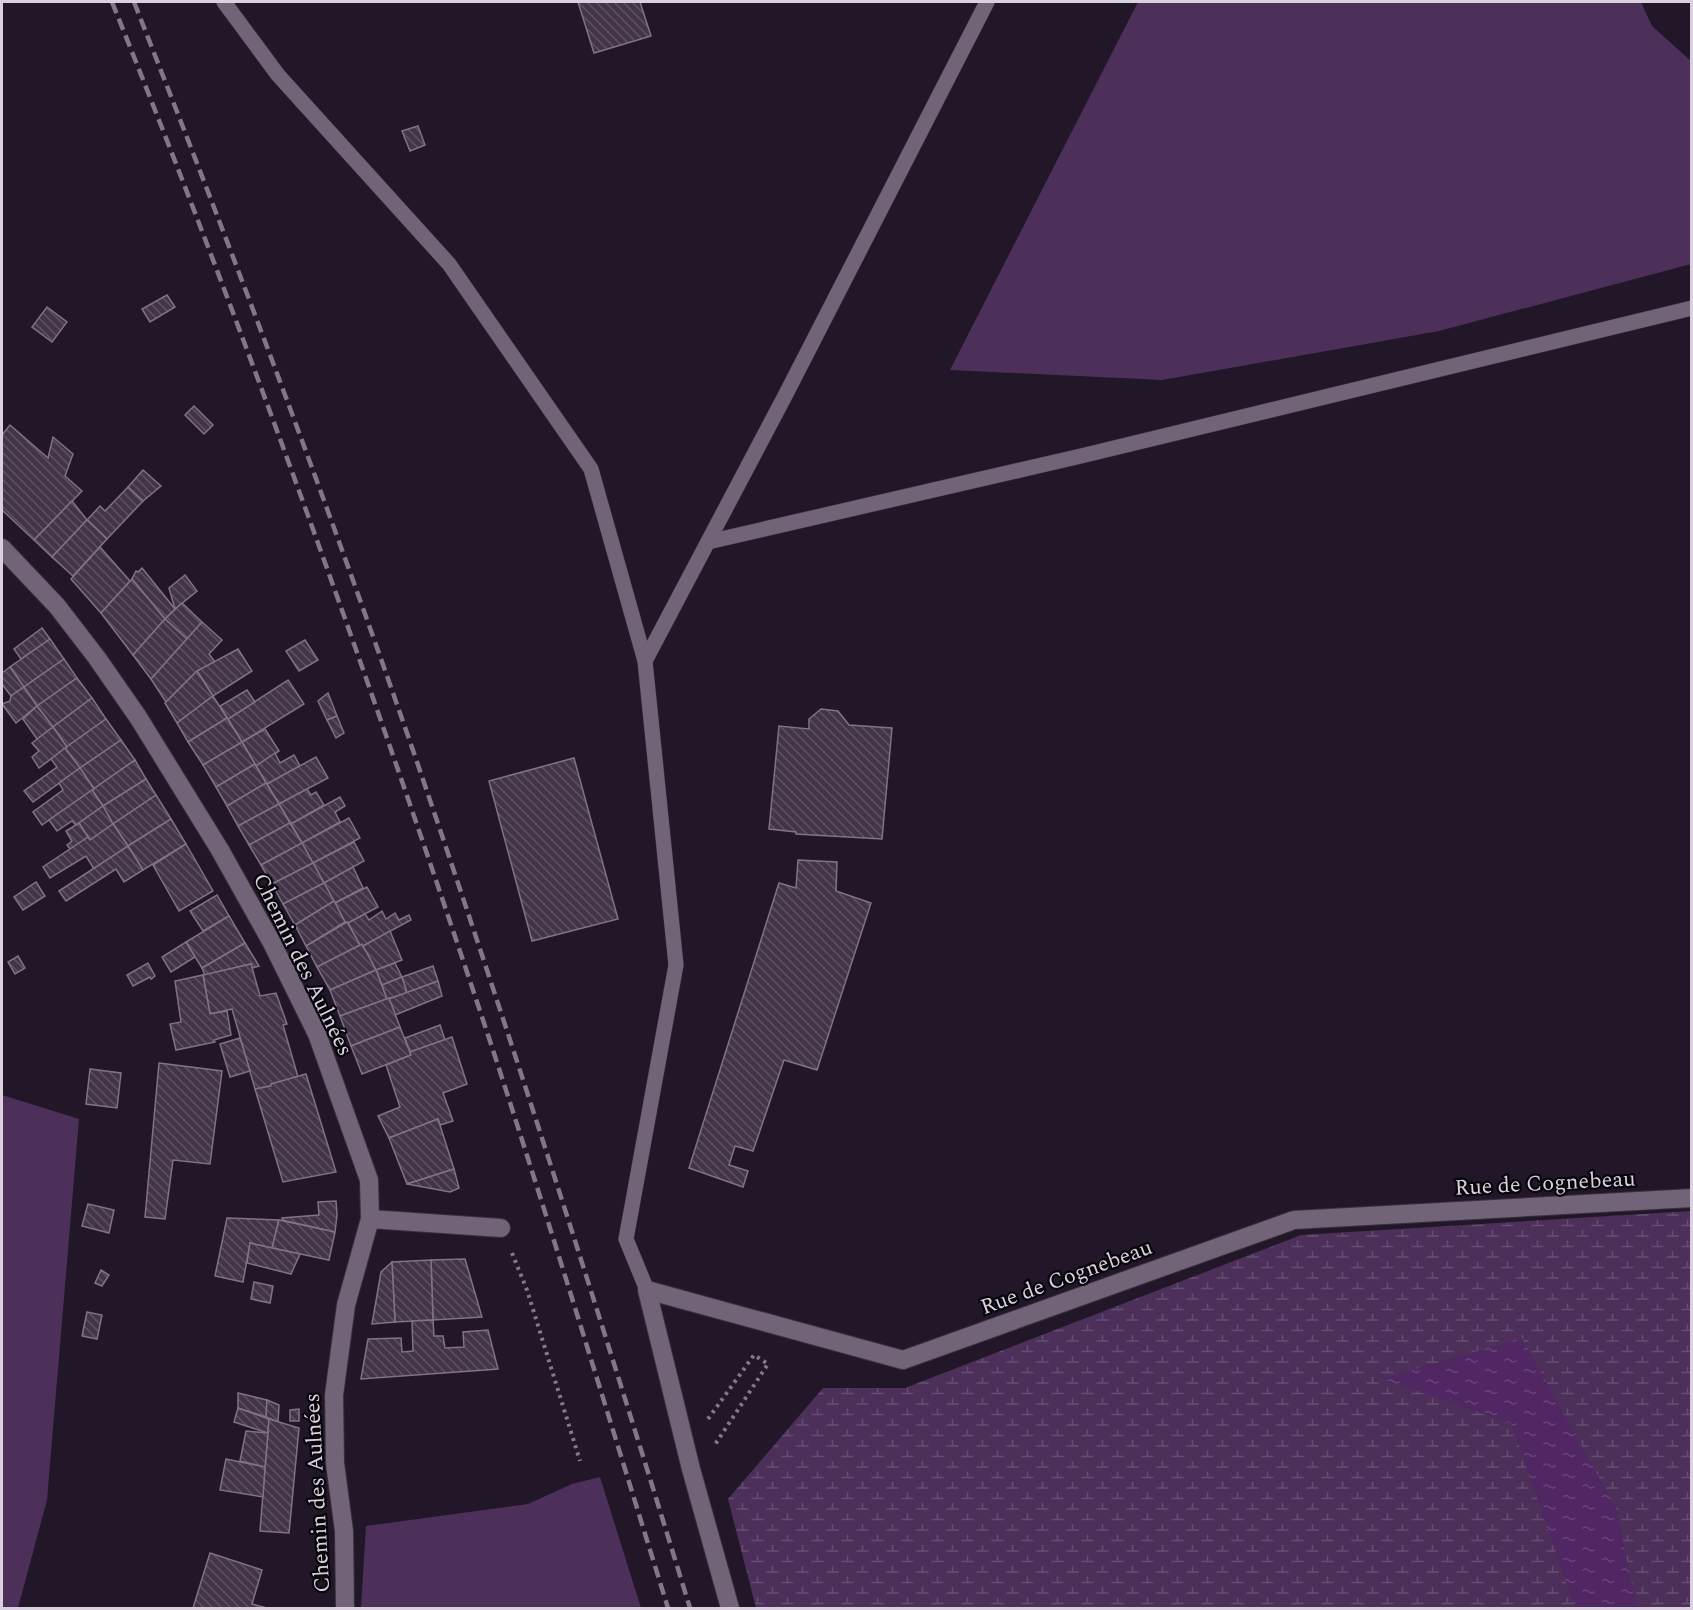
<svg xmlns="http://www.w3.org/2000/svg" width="1693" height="1610" font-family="Spectral,serif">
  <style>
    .green { fill: #4c305a }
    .wetland { fill: url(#wetland-marsh) }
    .water { fill: url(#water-ripples) }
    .building { fill: url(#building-back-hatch); stroke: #807288; stroke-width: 1.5 }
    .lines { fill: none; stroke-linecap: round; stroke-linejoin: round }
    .lane-casing { stroke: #39303d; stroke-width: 16 }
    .street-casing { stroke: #39303d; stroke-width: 20 }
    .path { stroke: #837a88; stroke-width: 4; stroke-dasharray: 3 4.5; stroke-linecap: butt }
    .lane { stroke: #716378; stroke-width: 15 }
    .street { stroke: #716378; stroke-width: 18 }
    .rail { stroke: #817786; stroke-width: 4.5; stroke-dasharray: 12 6; stroke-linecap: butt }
    .labels { text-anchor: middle; stroke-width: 4.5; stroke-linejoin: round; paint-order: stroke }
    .street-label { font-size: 22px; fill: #d9d1dd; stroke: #09050c }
  </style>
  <defs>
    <pattern id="wetland-marsh" width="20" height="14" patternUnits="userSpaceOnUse" patternTransform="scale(1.5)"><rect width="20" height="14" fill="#4c305a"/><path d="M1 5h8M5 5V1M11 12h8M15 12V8" fill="none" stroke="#654d71"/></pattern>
    <pattern id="water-ripples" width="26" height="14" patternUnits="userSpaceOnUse" patternTransform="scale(1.5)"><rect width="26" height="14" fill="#502663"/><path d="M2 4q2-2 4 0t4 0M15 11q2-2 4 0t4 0" fill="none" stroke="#694479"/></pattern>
    <pattern id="building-back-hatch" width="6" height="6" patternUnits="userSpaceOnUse" patternTransform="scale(1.5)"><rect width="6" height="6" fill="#423548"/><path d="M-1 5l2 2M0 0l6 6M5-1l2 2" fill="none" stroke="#5d5162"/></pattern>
  </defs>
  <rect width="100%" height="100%" fill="#221728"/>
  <!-- green -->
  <g class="green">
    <path d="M 1138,2 L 1641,2 L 1652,26 L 1691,61 L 1691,264 L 1439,331 L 1162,380 L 950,370 Z"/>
    <path d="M 2,1095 L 79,1119 L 47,1500 L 18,1608 L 2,1608 Z"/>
    <path d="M 600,1477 L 641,1608 L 361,1608 L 366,1526 L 528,1504 L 572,1484 Z"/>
  </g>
  <!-- wetland -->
  <path class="wetland" d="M 1691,1211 L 1691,1608 L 756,1608 L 728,1499 L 823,1388 L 905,1388 L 1301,1235 Z"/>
  <!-- water -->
  <path class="water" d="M 1522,1338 L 1616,1508 L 1637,1608 L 1575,1608 L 1511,1423 L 1382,1379 Z"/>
  <!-- building -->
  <g class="building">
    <path d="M 578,2 L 640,2 L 651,36 L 594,53 Z"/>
    <path d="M 418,126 L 425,145 L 410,151 L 402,131 Z"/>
    <path d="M 167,295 L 175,307 L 150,322 L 142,309 Z"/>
    <path d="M 47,307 L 67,322 L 52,342 L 32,327 Z"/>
    <path d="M 194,406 L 213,425 L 204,434 L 185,415 Z"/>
    <path d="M 10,425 L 48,458 L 53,437 L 73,454 L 65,476 L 82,491 L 34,540 L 2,510 L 2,435 Z"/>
    <path d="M 143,470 L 161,486 L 143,501 L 128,487 Z"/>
    <path d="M 128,487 L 143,501 L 107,539 L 87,520 L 100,506 L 105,511 Z"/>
    <path d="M 72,501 L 87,520 L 52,557 L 34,540 Z"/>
    <path d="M 87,520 L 107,539 L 73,576 L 52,557 Z"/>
    <path d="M 100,547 L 130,581 L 101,613 L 71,579 Z"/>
    <path d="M 142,568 L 175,609 L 165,619 L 132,579 L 136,571 L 138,572 Z"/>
    <path d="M 185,575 L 197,591 L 175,609 L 169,588 Z"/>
    <path d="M 132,579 L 165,619 L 133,655 L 101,613 Z"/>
    <path d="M 182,603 L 202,622 L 187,639 L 165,619 Z"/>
    <path d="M 165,619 L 187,639 L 151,679 L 133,655 Z"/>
    <path d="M 202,622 L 222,640 L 209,654 L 215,662 L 197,671 L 166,702 L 151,679 Z"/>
    <path d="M 42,628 L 50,639 L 21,659 L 14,649 Z"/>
    <path d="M 50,639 L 64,659 L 24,687 L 10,667 Z"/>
    <path d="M 305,640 L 318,660 L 299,671 L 286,651 Z"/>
    <path d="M 238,649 L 252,671 L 213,696 L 197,671 Z"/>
    <path d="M 64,659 L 77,678 L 37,706 L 24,687 Z"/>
    <path d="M 10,667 L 24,687 L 11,696 L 2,684 L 2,673 Z"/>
    <path d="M 197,671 L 213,696 L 177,723 L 165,703 Z"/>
    <path d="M 77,678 L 92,698 L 53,727 L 37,706 Z"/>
    <path d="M 288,680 L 304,704 L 242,742 L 228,719 Z"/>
    <path d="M 24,687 L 37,706 L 16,723 L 2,704 L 10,701 L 11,696 Z"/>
    <path d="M 247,690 L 255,702 L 228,719 L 220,706 Z"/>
    <path d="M 328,693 L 337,716 L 327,720 L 318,701 Z"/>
    <path d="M 213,696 L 227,718 L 188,742 L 177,723 Z"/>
    <path d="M 92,698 L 106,719 L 67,747 L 53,727 Z"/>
    <path d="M 37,706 L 53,727 L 37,739 L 23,719 Z"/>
    <path d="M 821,709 L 838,711 L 849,725 L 892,728 L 882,839 L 796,834 L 796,832 L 769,829 L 779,726 L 809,729 L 809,719 Z"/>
    <path d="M 337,716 L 344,733 L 336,738 L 327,720 Z"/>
    <path d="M 227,718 L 242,742 L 203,765 L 188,742 Z"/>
    <path d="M 106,719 L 121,740 L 80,768 L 65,748 Z"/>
    <path d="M 53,727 L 67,747 L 39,768 L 32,757 L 39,751 L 32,743 Z"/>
    <path d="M 265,729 L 279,751 L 256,766 L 242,742 Z"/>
    <path d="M 121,740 L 135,760 L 94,789 L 80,768 Z"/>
    <path d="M 242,742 L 255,764 L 216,787 L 203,765 Z"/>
    <path d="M 65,748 L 80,768 L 33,802 L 24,791 L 57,767 L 51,759 Z"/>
    <path d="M 275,753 L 280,763 L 294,755 L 300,766 L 267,784 L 256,766 Z"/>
    <path d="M 316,757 L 328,778 L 279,804 L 267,784 Z"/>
    <path d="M 574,758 L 618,919 L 532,941 L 489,781 Z"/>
    <path d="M 135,760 L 146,779 L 103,806 L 92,790 Z"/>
    <path d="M 255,764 L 266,783 L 227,806 L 216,787 Z"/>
    <path d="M 80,768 L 94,789 L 42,825 L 33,812 L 63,790 L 59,783 Z"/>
    <path d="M 146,779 L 156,795 L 113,824 L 103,806 Z"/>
    <path d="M 266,783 L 279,804 L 238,826 L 227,806 Z"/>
    <path d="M 307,789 L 311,795 L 316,792 L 324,805 L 291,824 L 279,804 Z"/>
    <path d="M 92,790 L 103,806 L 76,825 L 72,821 L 57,831 L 49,820 Z"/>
    <path d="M 156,795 L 171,819 L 128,846 L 113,824 Z"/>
    <path d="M 340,797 L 345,806 L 335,812 L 340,822 L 302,843 L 291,824 Z"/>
    <path d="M 279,804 L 290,823 L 249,845 L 238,826 Z"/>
    <path d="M 103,806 L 113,824 L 90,840 L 79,823 Z"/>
    <path d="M 349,818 L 360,838 L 313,863 L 302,843 Z"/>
    <path d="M 171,819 L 186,844 L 143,870 L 128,846 Z"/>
    <path d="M 79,823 L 88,837 L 71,850 L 67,845 L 72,841 L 66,831 Z"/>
    <path d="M 290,823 L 302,843 L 261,865 L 249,845 Z"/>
    <path d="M 113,824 L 128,846 L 94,869 L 86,856 L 50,878 L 43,867 L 88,837 L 90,840 Z"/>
    <path d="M 354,842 L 364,861 L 324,883 L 313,863 Z"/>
    <path d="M 302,843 L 313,863 L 272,884 L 261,865 Z"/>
    <path d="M 186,844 L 213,891 L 179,911 L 153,865 Z"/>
    <path d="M 128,846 L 143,870 L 124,882 L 116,869 L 66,901 L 59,891 Z"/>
    <path d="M 798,860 L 837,862 L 836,891 L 871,903 L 817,1070 L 784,1060 L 753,1151 L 735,1146 L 729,1165 L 748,1171 L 743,1187 L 689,1168 L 779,883 L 796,888 Z"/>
    <path d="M 313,863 L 324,883 L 283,904 L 272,884 Z"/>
    <path d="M 353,867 L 363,888 L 335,903 L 324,883 Z"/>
    <path d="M 36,882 L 45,896 L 23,910 L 14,897 Z"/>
    <path d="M 324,883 L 334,901 L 295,925 L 283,904 Z"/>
    <path d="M 367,887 L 378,907 L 348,923 L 345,922 L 335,903 Z"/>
    <path d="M 217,895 L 229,916 L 203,931 L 190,911 Z"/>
    <path d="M 334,901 L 345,922 L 306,946 L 295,925 Z"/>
    <path d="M 382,911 L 386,919 L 395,913 L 399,920 L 409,915 L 411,920 L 363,946 L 360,945 L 348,923 L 365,914 L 369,920 Z"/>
    <path d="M 229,916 L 245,943 L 202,968 L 186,942 Z"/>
    <path d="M 347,922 L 360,945 L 317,967 L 306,946 Z"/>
    <path d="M 390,931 L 402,960 L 376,970 L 363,946 Z"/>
    <path d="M 186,942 L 195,957 L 171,972 L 162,957 Z"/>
    <path d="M 245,943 L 259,966 L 252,968 L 251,964 L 205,975 L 202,968 Z"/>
    <path d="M 362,944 L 376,970 L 330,990 L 317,967 Z"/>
    <path d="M 18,956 L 25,968 L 15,974 L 8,962 Z"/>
    <path d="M 148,963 L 155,976 L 151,979 L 150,977 L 133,986 L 127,975 Z"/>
    <path d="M 395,963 L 402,977 L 382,985 L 376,970 Z"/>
    <path d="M 251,964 L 260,996 L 276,993 L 287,1024 L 283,1025 L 298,1077 L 271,1084 L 271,1086 L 255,1089 L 232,1009 L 210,1014 L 203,975 Z"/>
    <path d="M 433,966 L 438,981 L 407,993 L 402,977 Z"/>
    <path d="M 376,970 L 387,999 L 340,1016 L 330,990 Z"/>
    <path d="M 203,975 L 210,1014 L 227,1011 L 231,1035 L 214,1040 L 215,1042 L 176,1050 L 170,1024 L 181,1022 L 175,981 Z"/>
    <path d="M 402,977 L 407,993 L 387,999 L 382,985 Z"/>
    <path d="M 438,981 L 442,996 L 395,1015 L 389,999 Z"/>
    <path d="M 389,998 L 400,1027 L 351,1046 L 340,1016 Z"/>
    <path d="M 440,1025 L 445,1040 L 410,1052 L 405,1038 Z"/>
    <path d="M 400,1027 L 411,1055 L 362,1074 L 351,1046 Z"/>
    <path d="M 452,1037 L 467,1084 L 443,1093 L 453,1121 L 440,1125 L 438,1119 L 389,1138 L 378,1116 L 400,1107 L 386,1065 L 411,1055 L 410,1052 Z"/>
    <path d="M 240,1038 L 250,1071 L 230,1077 L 220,1044 Z"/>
    <path d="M 159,1063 L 222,1071 L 210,1164 L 173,1160 L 165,1219 L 145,1217 Z"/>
    <path d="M 90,1069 L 121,1073 L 117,1108 L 86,1104 Z"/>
    <path d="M 306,1074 L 336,1172 L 283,1182 L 255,1089 L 271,1086 L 271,1084 Z"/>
    <path d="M 438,1119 L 454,1169 L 407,1184 L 389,1138 Z"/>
    <path d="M 454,1169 L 459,1188 L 450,1192 L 407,1184 Z"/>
    <path d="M 336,1201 L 337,1215 L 335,1232 L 282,1220 L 282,1218 L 319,1215 L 318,1202 Z"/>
    <path d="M 88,1204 L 114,1210 L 109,1233 L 82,1226 Z"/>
    <path d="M 227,1218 L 279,1220 L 272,1248 L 250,1243 L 243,1282 L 215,1276 Z"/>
    <path d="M 279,1220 L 335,1232 L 329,1260 L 272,1248 Z"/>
    <path d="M 250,1243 L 272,1248 L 300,1254 L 291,1274 L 247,1263 Z"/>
    <path d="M 465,1259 L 482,1317 L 433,1320 L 431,1260 Z"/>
    <path d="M 431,1260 L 433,1320 L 395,1322 L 392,1262 Z"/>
    <path d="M 392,1262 L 395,1322 L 372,1324 L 381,1272 Z"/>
    <path d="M 101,1270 L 109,1275 L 102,1286 L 95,1283 Z"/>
    <path d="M 254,1282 L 273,1286 L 270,1303 L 251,1299 Z"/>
    <path d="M 87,1312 L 102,1315 L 97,1339 L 82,1336 Z"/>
    <path d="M 433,1320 L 434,1336 L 443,1336 L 445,1348 L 464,1347 L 463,1332 L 488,1330 L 498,1369 L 361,1379 L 368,1339 L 401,1338 L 402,1352 L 413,1351 L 412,1321 Z"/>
    <path d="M 238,1393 L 267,1400 L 266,1417 L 238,1408 Z"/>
    <path d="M 267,1400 L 279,1405 L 278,1422 L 266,1417 Z"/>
    <path d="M 238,1408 L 269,1419 L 268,1433 L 234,1422 Z"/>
    <path d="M 299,1409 L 299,1421 L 290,1421 L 290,1410 Z"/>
    <path d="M 269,1419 L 299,1428 L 289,1533 L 260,1531 Z"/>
    <path d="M 246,1431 L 268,1433 L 265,1467 L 240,1461 Z"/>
    <path d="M 226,1459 L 265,1467 L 263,1497 L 220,1490 Z"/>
    <path d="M 210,1553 L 262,1570 L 252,1604 L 267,1608 L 193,1608 Z"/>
  </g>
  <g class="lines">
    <!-- lane casing -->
    <g class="lane-casing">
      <g id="lane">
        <path d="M 224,2 L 278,75 L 449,264 L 591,469 L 645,661 L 676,965 L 626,1239 L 647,1290"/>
        <path d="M 708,542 L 1081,456 L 1692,308"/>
        <path d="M 645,661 L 787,392 L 987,2"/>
      </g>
    </g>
    <!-- street casing -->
    <g class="street-casing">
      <g id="street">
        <path d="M 2,548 L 57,606 L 97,658 L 138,717 L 220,850 L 272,943 L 317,1034 L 369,1180 L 370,1219 L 346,1305 L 334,1395 L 335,1463 L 344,1531 L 345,1608"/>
        <path d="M 370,1219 L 501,1228"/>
        <path d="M 730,1608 L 691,1469 L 647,1290 L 903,1360 L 1294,1220 L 1692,1198"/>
      </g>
    </g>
    <!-- path -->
    <g class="path">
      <path d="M 512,1253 L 527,1290 L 580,1461"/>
      <path d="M 708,1419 L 754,1355 L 768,1364 L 714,1446"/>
    </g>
    <!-- lane -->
    <use href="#lane" class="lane"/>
    <!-- street -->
    <use href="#street" class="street"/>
    <!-- rail -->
    <g class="rail">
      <path d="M 112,2 C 249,342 373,689 489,1038 C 551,1227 609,1418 668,1608"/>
      <path d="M 134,2 C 233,253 329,507 417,762 C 513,1043 603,1325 690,1608"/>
    </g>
  </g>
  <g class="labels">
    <!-- street labels -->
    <g class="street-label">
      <text transform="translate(304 964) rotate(64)" y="8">Chemin des Aulnées</text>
      <text transform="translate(1545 1182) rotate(-3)" y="8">Rue de Cognebeau</text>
      <text transform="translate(1066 1276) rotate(-20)" y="8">Rue de Cognebeau</text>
      <text transform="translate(316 1493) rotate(-93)" y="8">Chemin des Aulnées</text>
    </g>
  </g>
  <!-- border -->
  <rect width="1693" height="1610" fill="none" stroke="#d9d1dd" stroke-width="6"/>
</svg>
